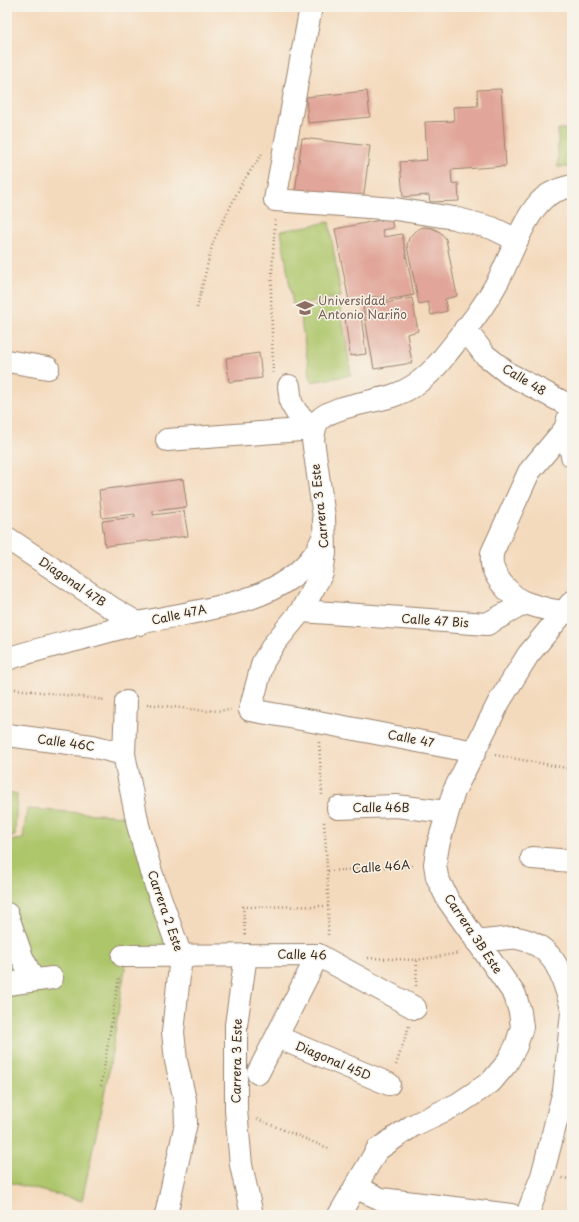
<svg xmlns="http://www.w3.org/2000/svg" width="579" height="1222" font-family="'Playpen Sans',sans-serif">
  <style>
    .green { fill: #adc66b; stroke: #747844 }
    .building { fill: #e1a699 }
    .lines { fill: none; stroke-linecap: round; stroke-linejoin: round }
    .minor-casing { stroke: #98826e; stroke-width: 24 }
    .path { stroke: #98826e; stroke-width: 2.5; stroke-dasharray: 1 3; stroke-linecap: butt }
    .minor { stroke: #fff; stroke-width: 22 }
    .labels { text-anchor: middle; stroke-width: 3; stroke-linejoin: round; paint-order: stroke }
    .education-label { font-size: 12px; fill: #785e54; stroke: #f7f3e8; text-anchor: start }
    .street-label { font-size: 12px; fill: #3b2a1e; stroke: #f7f3e8 }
  </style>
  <rect width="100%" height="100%" fill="#f7f3e8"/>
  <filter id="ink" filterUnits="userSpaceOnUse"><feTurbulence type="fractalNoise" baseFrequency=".025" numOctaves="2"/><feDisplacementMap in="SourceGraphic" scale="8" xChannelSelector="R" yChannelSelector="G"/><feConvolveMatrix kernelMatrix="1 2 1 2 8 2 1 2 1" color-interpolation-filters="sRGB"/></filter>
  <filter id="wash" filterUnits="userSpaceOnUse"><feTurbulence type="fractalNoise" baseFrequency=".012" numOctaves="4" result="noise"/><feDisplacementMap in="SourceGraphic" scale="16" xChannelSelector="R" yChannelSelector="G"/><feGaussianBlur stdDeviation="0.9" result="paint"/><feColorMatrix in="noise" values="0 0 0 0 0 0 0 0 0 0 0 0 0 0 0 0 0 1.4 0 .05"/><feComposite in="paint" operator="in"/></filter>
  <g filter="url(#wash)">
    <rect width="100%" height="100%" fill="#f4dabd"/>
    <!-- green -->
    <g class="green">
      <rect x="558" y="129" width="14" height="38"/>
      <path d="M 329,222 L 341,297 L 293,305 L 281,231 Z"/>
      <path d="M 340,302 L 351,375 L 311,382 L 299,308 Z"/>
      <path d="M 7,792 L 17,794 L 15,836 L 7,837 Z"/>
      <path d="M 27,809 L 124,816 L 180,950 L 128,949 L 109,1071 L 82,1201 L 7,1182 L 7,841 L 23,839 Z"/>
    </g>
    <g id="blocks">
      <!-- building -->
      <g class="building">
        <path d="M 501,89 L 506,166 L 451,170 L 452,184 L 458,183 L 459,201 L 430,202 L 429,195 L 403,197 L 400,162 L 427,160 L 425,122 L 454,121 L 453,107 L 478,106 L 477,90 Z"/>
        <path d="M 367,91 L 370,117 L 308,123 L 306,97 Z"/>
        <path d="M 302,138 L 370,146 L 363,201 L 295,193 Z"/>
        <path d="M 391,218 L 393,228 L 382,230 L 384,237 L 402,234 L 414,295 L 377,302 L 376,296 L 349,301 L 335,229 Z"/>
        <path d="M 423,227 L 432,228 L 440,232 L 446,239 L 457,296 L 445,299 L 447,311 L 431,315 L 428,302 L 419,304 L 407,246 L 409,238 L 415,231 Z"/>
        <path d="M 412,298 L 418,331 L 407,334 L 412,363 L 374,369 L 363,307 Z"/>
        <path d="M 361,316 L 366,354 L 350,356 L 345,318 Z"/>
        <path d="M 259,353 L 262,378 L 229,382 L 226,358 Z"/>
        <path d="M 183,479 L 187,507 L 153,511 L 153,515 L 184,511 L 188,536 L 105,546 L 102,521 L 135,517 L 135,514 L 102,518 L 99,490 Z"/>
      </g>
    </g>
  </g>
  <g filter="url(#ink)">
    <use href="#blocks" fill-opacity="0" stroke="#98826e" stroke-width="1"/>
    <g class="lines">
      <!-- minor casing -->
      <g class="minor-casing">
        <g id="minor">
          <path d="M 311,7 L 275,200 L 395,209 L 454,218 L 492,228 L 517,240"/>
          <path d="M 465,329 L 485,355 L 509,374 L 572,407"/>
          <path d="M 7,361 L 48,368"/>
          <path d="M 572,405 L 565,429 L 529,472 L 492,553 C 492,557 491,564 493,568 C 497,581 514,599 526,603 C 540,608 558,612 572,613"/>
          <path d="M 565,429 L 569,439 L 572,456"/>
          <path d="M 167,440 L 314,429 L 297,413 L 291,403 L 289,386"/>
          <path d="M 7,538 L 112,608 L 139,624"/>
          <path d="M 301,611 L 487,624 L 525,603"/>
          <path d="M 7,659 C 31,651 56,645 80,639 C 100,634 119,628 139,623 C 195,610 276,606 313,556 C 317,551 320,544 323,538"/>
          <path d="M 126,702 L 124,754 L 138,825 L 151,872 L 181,956 L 173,1032 L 176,1061 L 185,1100 L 186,1123 L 166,1215"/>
          <path d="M 7,735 L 92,746 L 124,754"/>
          <path d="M 475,752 L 318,722 L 250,710 L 263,662 L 274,644 L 301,611 L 322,573 L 325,553 L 324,517 L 313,440 C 314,435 314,428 317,423 C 327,406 374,402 392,396 C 413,389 430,375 443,358 C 463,333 484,308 499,279 C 511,256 525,214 544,198 C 551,192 563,188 572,186"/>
          <path d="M 338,808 L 396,806 L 447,812"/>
          <path d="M 532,858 L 572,861"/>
          <path d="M 7,914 L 22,957 L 33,980"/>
          <path d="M 477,942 C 486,941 509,937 517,938 C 556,945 562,976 572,1008"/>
          <path d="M 246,955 L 236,1025 L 236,1110 L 241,1165 L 252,1215"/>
          <path d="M 123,956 L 318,955 L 415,1008"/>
          <path d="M 7,984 L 52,978"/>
          <path d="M 277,1037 L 389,1084"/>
          <path d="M 258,1073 L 318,955"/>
          <path d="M 355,1187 L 381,1199 L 511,1215"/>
          <path d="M 339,1215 L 377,1150 L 412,1126 L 458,1104 L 491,1082 L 507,1063 L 516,1046 L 522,1027 L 520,1012 L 515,995 L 448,900 L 437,877 L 435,864 L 438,845 L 454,791 L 499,702 L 528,655 L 572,602"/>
          <path d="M 527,1215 L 542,1176 L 564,1091 L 572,1012"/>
        </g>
      </g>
      <!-- path -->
      <g class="path">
        <path d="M 197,308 L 213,242 L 242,183 L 262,154"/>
        <path d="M 273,373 L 271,290 L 275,220"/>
        <path d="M 7,688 L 106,700"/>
        <path d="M 147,704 L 207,711 L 231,710"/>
        <path d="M 319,742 L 322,795"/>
        <path d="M 495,755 L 572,769"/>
        <path d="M 324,822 C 327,860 329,898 328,937"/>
        <path d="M 328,871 L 415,865"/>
        <path d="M 245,935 L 243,907 L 329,906"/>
        <path d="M 368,958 L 417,960 L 460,953"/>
        <path d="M 416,986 L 417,960"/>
        <path d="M 396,1065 L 409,1026"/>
        <path d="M 101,1086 L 119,976"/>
        <path d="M 257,1119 L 330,1149"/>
        <path d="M 562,1178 L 572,1179"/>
      </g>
      <!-- minor -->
      <use href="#minor" class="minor"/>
    </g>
  </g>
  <!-- icons -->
  <defs>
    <g id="university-bare" transform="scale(1.38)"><path d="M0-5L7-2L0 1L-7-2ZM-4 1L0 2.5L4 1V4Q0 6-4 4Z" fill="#8d6e63" stroke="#f7f3e8" stroke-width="2.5" paint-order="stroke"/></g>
  </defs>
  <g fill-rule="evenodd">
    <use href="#university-bare" x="305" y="308"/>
  </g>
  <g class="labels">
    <!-- education labels -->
    <g class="education-label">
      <text x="318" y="305">Universidad<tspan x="318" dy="14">Antonio Nariño</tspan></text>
    </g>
    <!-- street labels -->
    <g class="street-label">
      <text transform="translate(524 380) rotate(31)" y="4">Calle 48</text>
      <text transform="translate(320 506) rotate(-96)" y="4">Carrera 3 Este</text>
      <text transform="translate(72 582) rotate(34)" y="4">Diagonal 47B</text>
      <text transform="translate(179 615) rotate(-12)" y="4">Calle 47A</text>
      <text transform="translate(435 621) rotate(4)" y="4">Calle 47 Bis</text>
      <text transform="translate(411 739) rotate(11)" y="4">Calle 47</text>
      <text transform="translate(66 743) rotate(8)" y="4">Calle 46C</text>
      <text x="381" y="812">Calle 46B</text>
      <text transform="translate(381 867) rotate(-4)" y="4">Calle 46A</text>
      <text transform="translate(165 911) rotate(71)" y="4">Carrera 2 Este</text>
      <text transform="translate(473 934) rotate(56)" y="4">Carrera 3B Este</text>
      <text transform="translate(302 955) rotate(1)" y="4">Calle 46</text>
      <text transform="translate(237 1061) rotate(-89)" y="4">Carrera 3 Este</text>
      <text transform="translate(333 1061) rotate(23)" y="4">Diagonal 45D</text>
    </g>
  </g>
  <!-- margin -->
  <rect width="579" height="1222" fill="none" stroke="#f7f3e8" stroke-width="24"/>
</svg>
